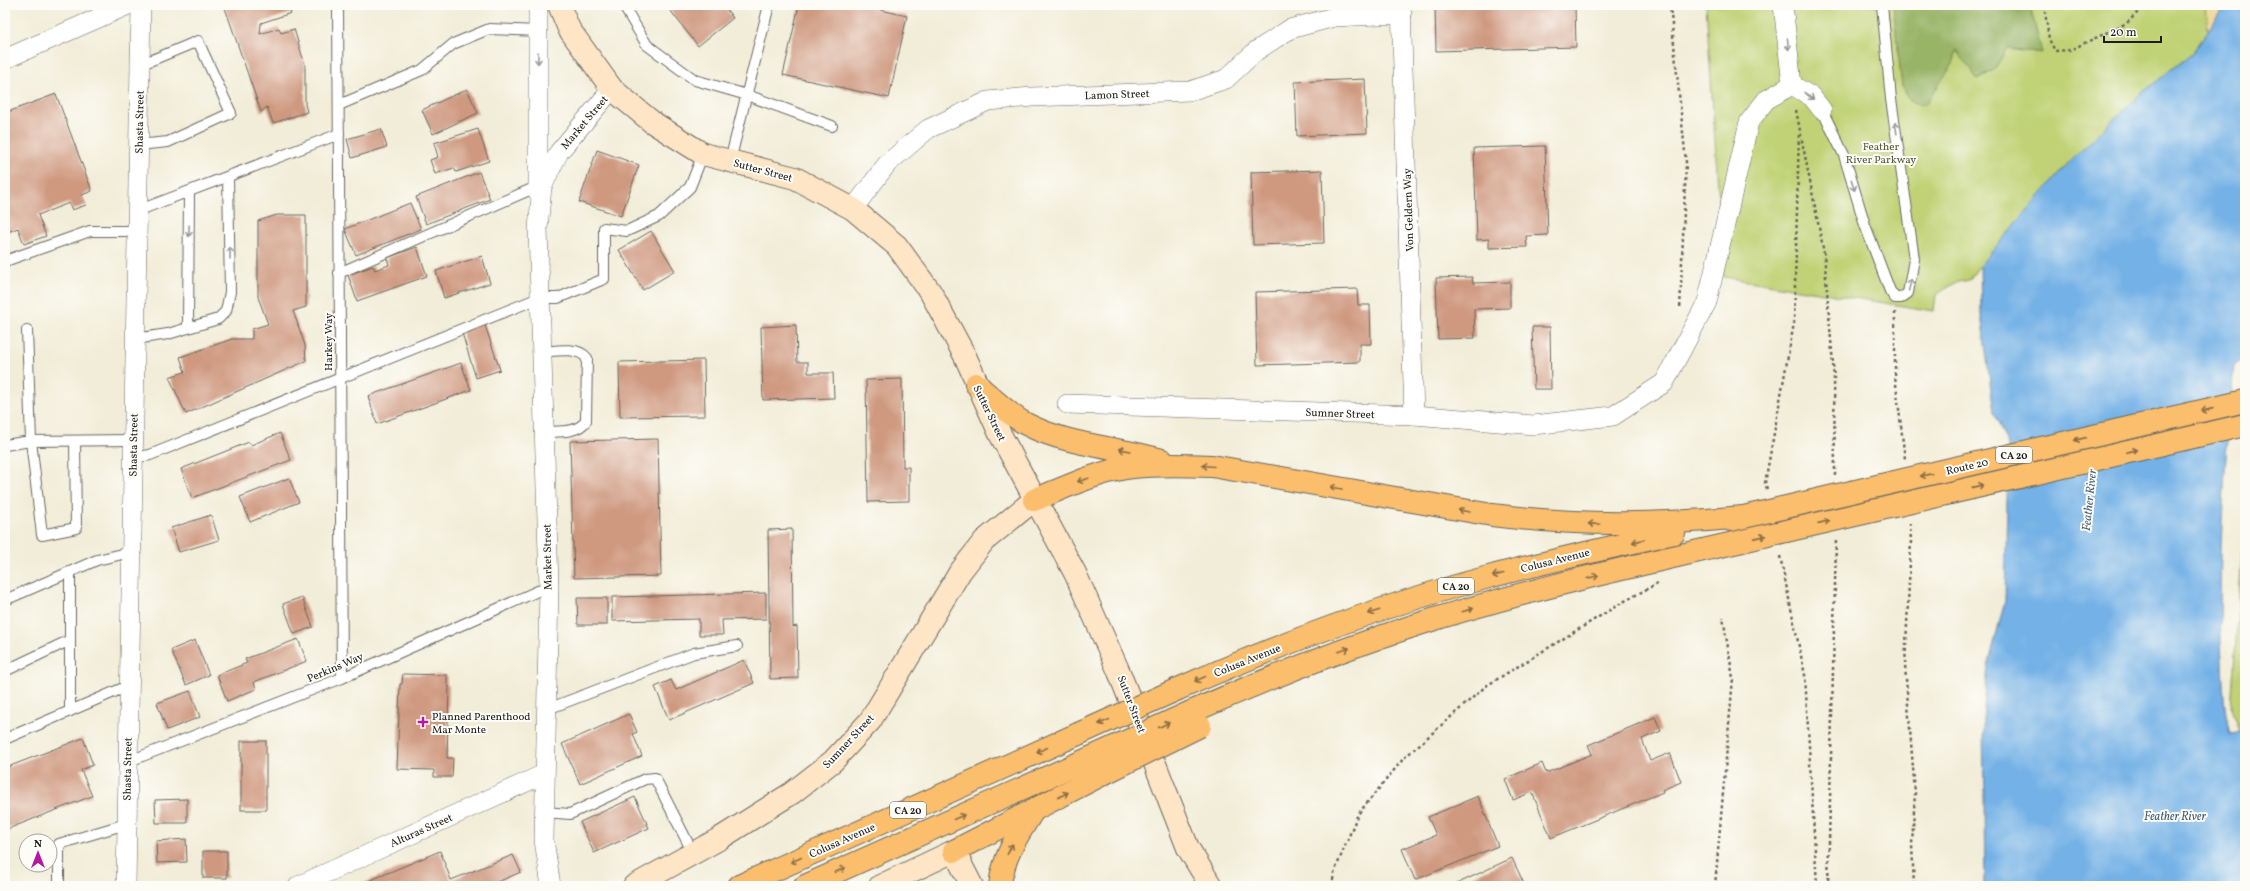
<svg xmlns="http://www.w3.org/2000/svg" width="2250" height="891" font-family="Vollkorn,serif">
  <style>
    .green { fill: #c0d275; stroke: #6e7748 }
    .forest { fill: #98b466; stroke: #5a6841 }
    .sand { fill: #eeda9e; stroke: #857b5d }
    .water { fill: #73b1e6; stroke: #486681 }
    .building { fill: #cf9980 }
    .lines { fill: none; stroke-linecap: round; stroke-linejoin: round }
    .service-casing { stroke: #67655e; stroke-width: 12 }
    .minor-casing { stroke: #67655e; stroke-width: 20 }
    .secondary-casing { stroke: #67655e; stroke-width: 24 }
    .trunk-casing { stroke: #67655e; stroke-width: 24 }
    .path { stroke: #67655e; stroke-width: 2.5; stroke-dasharray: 3 3; stroke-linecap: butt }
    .service { stroke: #fff; stroke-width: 10 }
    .minor { stroke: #fff; stroke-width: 19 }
    .secondary { stroke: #fde5c5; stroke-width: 22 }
    .trunk { stroke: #fabe6d; stroke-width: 22 }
    .trunk-bridge-casing { stroke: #67655e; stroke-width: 24; stroke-linecap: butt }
    .trunk-bridge { stroke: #fabe6d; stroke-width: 22 }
    .oneway { stroke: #999 }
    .oneway2 { stroke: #8b6d44 }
    .poi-dot { fill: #b5179e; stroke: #fdfcf7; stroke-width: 1.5 }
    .labels { text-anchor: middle; stroke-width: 4; stroke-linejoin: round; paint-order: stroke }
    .shield { fill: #fdfcf7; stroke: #605f5e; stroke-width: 1 }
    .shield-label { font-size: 10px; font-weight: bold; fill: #1c1c1c }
    .street-label { font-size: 11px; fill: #1c1c1c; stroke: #fdfcf7 }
    .park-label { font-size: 11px; fill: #555c3b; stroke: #fdfcf7 }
    .poi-label { font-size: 11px; fill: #1c1c1c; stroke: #fdfcf7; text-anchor: start }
    .water-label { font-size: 12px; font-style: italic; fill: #435f77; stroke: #fdfcf7 }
  </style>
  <rect width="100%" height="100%" fill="#fdfcf7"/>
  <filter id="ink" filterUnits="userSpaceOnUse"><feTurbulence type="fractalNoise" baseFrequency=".025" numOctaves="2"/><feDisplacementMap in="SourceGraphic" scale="8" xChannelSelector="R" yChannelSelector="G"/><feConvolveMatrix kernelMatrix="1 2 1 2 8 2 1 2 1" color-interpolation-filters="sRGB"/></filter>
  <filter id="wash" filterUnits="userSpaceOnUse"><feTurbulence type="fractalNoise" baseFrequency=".012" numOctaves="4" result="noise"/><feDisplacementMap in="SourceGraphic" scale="16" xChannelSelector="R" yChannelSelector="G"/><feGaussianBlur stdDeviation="0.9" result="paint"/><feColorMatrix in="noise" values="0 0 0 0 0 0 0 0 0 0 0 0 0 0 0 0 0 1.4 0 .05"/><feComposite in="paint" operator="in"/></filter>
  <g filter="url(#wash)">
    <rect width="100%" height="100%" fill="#f2edd8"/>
    <!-- green -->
    <g class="green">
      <path d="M 1706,5 L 2225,5 L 2193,53 L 2138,96 L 1980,265 L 1969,280 L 1955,283 L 1936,295 L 1934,311 L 1724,277 Z"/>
      <path d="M 2245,512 L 2245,750 L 2231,708 Z"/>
    </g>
    <!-- forest -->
    <path class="forest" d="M 1893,5 L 2030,5 L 2042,53 L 2007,48 L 1995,69 L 1978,80 L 1957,50 L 1953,64 L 1925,105 L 1911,102 L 1902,87 Z"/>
    <!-- sand -->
    <path class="sand" d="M 2206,5 L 2225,5 L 2208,31 Z"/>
    <!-- water -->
    <path class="water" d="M 2225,5 L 2245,5 L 2245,358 L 2234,366 C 2225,458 2218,549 2221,641 C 2223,672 2222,703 2230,734 L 2245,731 L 2245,886 L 1985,886 L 1983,719 L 1988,666 L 2005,601 L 2008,446 L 1994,412 L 1981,315 L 1980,265 L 2070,161 L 2138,96 L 2193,53 Z"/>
    <g id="blocks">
      <!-- building -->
      <g class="building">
        <path d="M 224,5 L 288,5 L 291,13 L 261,23 L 260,34 L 279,28 L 281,33 L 294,29 L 305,65 L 305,104 L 307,112 L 273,123 L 267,107 L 261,112 Z"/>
        <path d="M 666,5 L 726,5 L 724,6 L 733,18 L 698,46 Z"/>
        <path d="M 799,5 L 860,5 L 907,16 L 889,98 L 783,75 Z"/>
        <path d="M 1435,5 L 1575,5 L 1576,47 L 1436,51 Z"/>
        <path d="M 1365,79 L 1367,133 L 1297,136 L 1295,82 Z"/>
        <path d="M 467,89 L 478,113 L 433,134 L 422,110 Z"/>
        <path d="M 56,94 L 92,191 L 82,195 L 86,205 L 72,210 L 69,203 L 38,215 L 46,236 L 24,244 L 18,228 L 5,233 L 5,113 Z"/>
        <path d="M 381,129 L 387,147 L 352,158 L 347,139 Z"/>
        <path d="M 478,129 L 489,161 L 456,172 L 454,168 L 435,174 L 430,160 L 438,157 L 434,143 Z"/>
        <path d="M 1545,146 L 1548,235 L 1526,236 L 1527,247 L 1489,248 L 1489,239 L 1477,240 L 1474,148 Z"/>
        <path d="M 597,150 L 639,165 L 621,216 L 579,202 Z"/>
        <path d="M 1322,170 L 1324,243 L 1253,245 L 1251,172 Z"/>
        <path d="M 479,172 L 490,199 L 426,224 L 416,197 Z"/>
        <path d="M 410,203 L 421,229 L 356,255 L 345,229 Z"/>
        <path d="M 277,215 L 306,215 L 306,307 L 293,311 L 305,345 L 306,361 L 186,414 L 169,377 L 185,372 L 180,357 L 232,339 L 252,339 L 252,329 L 268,324 L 258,297 L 258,221 Z"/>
        <path d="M 651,231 L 675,271 L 643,290 L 619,250 Z"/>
        <path d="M 417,247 L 427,276 L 357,301 L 348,275 L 373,266 L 375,270 L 389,265 L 387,258 Z"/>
        <path d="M 482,256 L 490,283 L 444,298 L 436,271 Z"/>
        <path d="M 1472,277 L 1473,283 L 1510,282 L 1510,308 L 1474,309 L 1475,338 L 1438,339 L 1436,278 Z"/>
        <path d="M 1357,289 L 1358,305 L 1370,305 L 1371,344 L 1360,344 L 1360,362 L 1257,365 L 1255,292 Z"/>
        <path d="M 484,322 L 500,370 L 476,378 L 461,330 Z"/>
        <path d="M 796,325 L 797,362 L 808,362 L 808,373 L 833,373 L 834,398 L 763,400 L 761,327 Z"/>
        <path d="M 1532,327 L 1550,327 L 1551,389 L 1534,389 Z"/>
        <path d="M 704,360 L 705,416 L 620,417 L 619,362 Z"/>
        <path d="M 461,363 L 471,390 L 377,424 L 368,396 Z"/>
        <path d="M 902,379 L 903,467 L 909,467 L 909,501 L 868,502 L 866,380 Z"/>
        <path d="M 280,433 L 291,460 L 192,498 L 181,469 L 249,442 L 251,445 Z"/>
        <path d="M 658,439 L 661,576 L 574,578 L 570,441 Z"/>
        <path d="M 289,478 L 299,502 L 250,522 L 240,497 Z"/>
        <path d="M 211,515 L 219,540 L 179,552 L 171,528 Z"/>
        <path d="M 792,529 L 793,627 L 797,626 L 798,678 L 770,679 L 768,530 Z"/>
        <path d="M 766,593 L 766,619 L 722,620 L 723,635 L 699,635 L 699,619 L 612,621 L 612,597 Z"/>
        <path d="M 302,597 L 313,627 L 294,634 L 283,604 Z"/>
        <path d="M 577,598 L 607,598 L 607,625 L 578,625 Z"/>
        <path d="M 298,639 L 307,661 L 254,682 L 256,689 L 227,701 L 217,675 L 247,663 L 245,659 Z"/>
        <path d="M 195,640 L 209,675 L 186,685 L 171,650 Z"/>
        <path d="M 744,660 L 754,683 L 669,720 L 655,687 L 671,680 L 676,690 Z"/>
        <path d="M 403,674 L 447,675 L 447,685 L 449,686 L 447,758 L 453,758 L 452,777 L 434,777 L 434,770 L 397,769 L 400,684 L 402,684 Z"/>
        <path d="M 190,691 L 200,717 L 167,730 L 157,703 Z"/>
        <path d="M 629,714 L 637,732 L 633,734 L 642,756 L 580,784 L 562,744 Z"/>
        <path d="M 1655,717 L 1661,731 L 1642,739 L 1650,761 L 1670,753 L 1681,782 L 1662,790 L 1663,792 L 1551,838 L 1532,792 L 1513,800 L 1505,779 L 1542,763 L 1546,773 L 1592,754 L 1588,745 Z"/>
        <path d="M 83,738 L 93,765 L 81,770 L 92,796 L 5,830 L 5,768 Z"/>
        <rect x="241" y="741" width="25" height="69"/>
        <path d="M 1478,796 L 1498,846 L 1415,880 L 1402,849 L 1436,835 L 1428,817 Z"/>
        <path d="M 635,797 L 649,828 L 594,853 L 580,822 Z"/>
        <path d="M 187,799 L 187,823 L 156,823 L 155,800 Z"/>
        <path d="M 186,839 L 187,862 L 157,863 L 156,841 Z"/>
        <rect x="203" y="851" width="24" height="27"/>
        <path d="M 440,851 L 451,880 L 513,855 L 521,872 L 488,886 L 359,886 L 359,885 Z"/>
        <path d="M 1512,858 L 1525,886 L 1452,886 Z"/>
      </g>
    </g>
  </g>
  <g filter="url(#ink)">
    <use href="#blocks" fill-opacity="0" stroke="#67655e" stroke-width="1"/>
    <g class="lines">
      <!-- service casing -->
      <g class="service-casing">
        <g id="service">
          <path d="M 338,5 L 342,678"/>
          <path d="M 623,5 L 647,45 L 695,80 L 747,95 L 832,126"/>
          <path d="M 339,105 L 422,70 L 453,44 L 489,29 L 538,31"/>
          <path d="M 1822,110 L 1844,155 L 1865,225 L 1890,291 L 1895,298 L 1901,298 L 1908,293 L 1914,259 L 1891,99 L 1882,5"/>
          <path d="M 138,145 L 168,142 L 231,113 L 198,41 L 140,65"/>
          <path d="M 730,161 L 769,5"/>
          <path d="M 137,211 L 339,134"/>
          <path d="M 5,261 L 90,231 L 137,231"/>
          <path d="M 339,273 L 541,185"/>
          <path d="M 188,328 L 189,192"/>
          <path d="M 27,330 L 31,441 L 42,535 L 76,528 L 75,441"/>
          <path d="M 135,339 L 168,334 L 218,319 L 226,311 L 230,292 L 228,177"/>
          <path d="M 541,352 C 555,351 577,346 587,358 L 586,421 C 576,434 559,431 544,432"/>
          <path d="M 5,445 L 31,441 L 133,440"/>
          <path d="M 133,458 L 150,455 L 514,308 L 539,298 L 558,298 L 604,279 L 604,228 L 627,231 L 659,216 L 690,187 L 703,154"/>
          <path d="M 70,572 L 70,711"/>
          <path d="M 5,600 L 97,560 L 131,552"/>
          <path d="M 5,671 L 70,640"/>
          <path d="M 545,710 L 694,653 L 737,646"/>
          <path d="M 5,739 L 128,686"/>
          <path d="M 127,762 L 342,678 L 549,586"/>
          <path d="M 544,812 L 570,814 L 645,779 L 655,778 L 693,853"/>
          <path d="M 59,886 L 59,844 L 126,824"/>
        </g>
      </g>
      <!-- minor casing -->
      <g class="minor-casing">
        <g id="minor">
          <path d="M 538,5 L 538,192"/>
          <path d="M 1401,5 L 1414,415"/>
          <path d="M 1783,5 L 1792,85"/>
          <path d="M 5,59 L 128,5"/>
          <path d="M 1792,85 L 1812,97 L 1822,110"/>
          <path d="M 853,209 L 887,164 L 928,129 L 988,101 L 1032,97 L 1190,91 L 1226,79 L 1256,51 L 1290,29 L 1334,17 L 1402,14"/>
          <path d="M 1067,404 L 1414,415 L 1533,425 L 1613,416 L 1664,383 L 1707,302 L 1749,122 L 1766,100 L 1792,85"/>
          <path d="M 126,886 L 141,5"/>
          <path d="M 298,886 L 544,774"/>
          <path d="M 551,886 L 544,840 L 549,586 L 538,228 L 542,187 L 559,152 L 612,89"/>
        </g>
      </g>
      <!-- secondary casing -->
      <g class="secondary-casing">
        <g id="secondary">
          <path d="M 559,5 L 569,29 L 612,89 L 652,122 L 703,154 L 795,178 L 853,209 L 897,246 L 931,293 L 965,356 L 1000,434 L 1075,573 L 1119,672 L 1188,848 L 1211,886"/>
          <path d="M 634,886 L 719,839 L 792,793 L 833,761 L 870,721 L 960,572 L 984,541 L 1034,500"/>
          <path d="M 880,886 L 954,851 L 972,886"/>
        </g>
      </g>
      <!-- trunk casing -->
      <g class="trunk-casing">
        <g id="trunk">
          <path d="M 976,384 C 992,398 1008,414 1026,424 C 1068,446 1117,447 1162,460"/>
          <path d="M 1034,500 C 1066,487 1099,471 1133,467 C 1159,464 1185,465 1212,466 L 1492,515 C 1580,526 1656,525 1744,517"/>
          <path d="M 1731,520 L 1782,508"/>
          <path d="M 1178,689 C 1278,645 1380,606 1485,578 C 1548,561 1611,547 1674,533"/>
          <path d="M 1191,712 C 1266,679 1342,649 1419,624 C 1539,586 1664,559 1786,531"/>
          <path d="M 954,851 L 1103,774"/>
          <path d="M 739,886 L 1078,734"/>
          <path d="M 805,886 L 1090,758"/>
          <path d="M 1000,886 C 1003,857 1017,836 1033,811"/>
        </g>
      </g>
      <!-- path -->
      <g class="path">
        <path d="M 1670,5 L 1686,162 L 1680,310"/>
        <path d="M 2044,5 L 2049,39 L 2055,51 L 2070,50 L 2127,23 L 2145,5"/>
        <path d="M 1796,110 L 1824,253 L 1834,377 L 1835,476"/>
        <path d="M 1895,312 L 1895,376 L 1905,459"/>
        <path d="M 1767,489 L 1765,483 L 1794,323 L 1799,132"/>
        <path d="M 1910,523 L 1911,541 L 1905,666 L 1915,793 L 1912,845 L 1914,886"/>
        <path d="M 1780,556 L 1805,675 L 1817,886"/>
        <path d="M 1332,886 L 1334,873 L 1358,814 L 1404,758 L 1486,686 L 1623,602 L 1658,583"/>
        <path d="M 1715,886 L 1733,678 L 1723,617"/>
        <path d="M 1828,886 L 1836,541"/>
      </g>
      <!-- service -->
      <use href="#service" class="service"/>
      <!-- minor -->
      <use href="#minor" class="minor"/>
      <!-- secondary -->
      <use href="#secondary" class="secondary"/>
      <!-- trunk -->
      <use href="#trunk" class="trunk"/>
      <!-- trunk-bridge casing -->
      <g class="trunk-bridge-casing">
        <g id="trunk-bridge">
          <path d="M 1782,508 L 2245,401"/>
          <path d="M 1786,531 L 2245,425"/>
          <path d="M 1078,734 L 1178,689"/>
          <path d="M 1090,758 L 1191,712"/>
          <path d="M 1103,774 L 1200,726"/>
        </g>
      </g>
      <!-- trunk-bridge -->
      <use href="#trunk-bridge" class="trunk-bridge"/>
    </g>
    <!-- one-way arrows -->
    <defs><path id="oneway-shaft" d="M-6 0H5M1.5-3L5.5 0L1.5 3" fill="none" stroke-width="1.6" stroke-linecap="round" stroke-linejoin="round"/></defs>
    <g class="oneway">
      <use href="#oneway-shaft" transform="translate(1788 44) rotate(84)"/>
      <use href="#oneway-shaft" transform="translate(538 58) rotate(90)"/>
      <use href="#oneway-shaft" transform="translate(1809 96) rotate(37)"/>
      <use href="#oneway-shaft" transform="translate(1896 128) rotate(-98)"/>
      <use href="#oneway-shaft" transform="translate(1853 185) rotate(73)"/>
      <use href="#oneway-shaft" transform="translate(189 231) rotate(91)"/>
      <use href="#oneway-shaft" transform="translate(230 253) rotate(-90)"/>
      <use href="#oneway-shaft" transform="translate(1910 285) rotate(-77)"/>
    </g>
    <g class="oneway2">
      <use href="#oneway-shaft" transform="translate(2207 410) rotate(167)"/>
      <use href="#oneway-shaft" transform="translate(2080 439) rotate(167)"/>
      <use href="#oneway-shaft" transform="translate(1125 450) rotate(-170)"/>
      <use href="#oneway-shaft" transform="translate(2132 451) rotate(-13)"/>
      <use href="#oneway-shaft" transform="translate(1208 466) rotate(-175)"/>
      <use href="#oneway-shaft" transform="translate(1926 475) rotate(167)"/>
      <use href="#oneway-shaft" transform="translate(1083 480) rotate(163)"/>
      <use href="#oneway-shaft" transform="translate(1978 486) rotate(-13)"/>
      <use href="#oneway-shaft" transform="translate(1336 488) rotate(-170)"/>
      <use href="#oneway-shaft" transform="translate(1464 511) rotate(-170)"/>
      <use href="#oneway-shaft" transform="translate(1824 522) rotate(-13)"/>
      <use href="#oneway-shaft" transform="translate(1594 524) rotate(-179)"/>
      <use href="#oneway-shaft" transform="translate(1760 537) rotate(-13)"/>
      <use href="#oneway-shaft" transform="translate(1638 541) rotate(167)"/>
      <use href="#oneway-shaft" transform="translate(1498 575) rotate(166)"/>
      <use href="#oneway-shaft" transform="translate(1593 577) rotate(-14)"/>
      <use href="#oneway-shaft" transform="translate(1468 610) rotate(-16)"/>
      <use href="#oneway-shaft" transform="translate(1374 612) rotate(162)"/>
      <use href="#oneway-shaft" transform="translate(1344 650) rotate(-20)"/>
      <use href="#oneway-shaft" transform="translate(1200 679) rotate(156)"/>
      <use href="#oneway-shaft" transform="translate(1104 722) rotate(156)"/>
      <use href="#oneway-shaft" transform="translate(1164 725) rotate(-24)"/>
      <use href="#oneway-shaft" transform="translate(1042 750) rotate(156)"/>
      <use href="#oneway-shaft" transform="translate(1063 795) rotate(-27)"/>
      <use href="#oneway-shaft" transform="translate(959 817) rotate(-24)"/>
      <use href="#oneway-shaft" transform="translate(1010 849) rotate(-63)"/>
      <use href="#oneway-shaft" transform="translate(796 860) rotate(156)"/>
      <use href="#oneway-shaft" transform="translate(840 870) rotate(-24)"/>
    </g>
  </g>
  <!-- markers -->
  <path class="poi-dot" d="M421 716h4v4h4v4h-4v4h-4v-4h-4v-4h4z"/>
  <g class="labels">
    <!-- shield labels -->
    <g class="shield">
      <rect x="1996" y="447" width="36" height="16" rx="3"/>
      <rect x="1438" y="578" width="36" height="16" rx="3"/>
      <rect x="890" y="802" width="36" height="16" rx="3"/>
    </g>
    <g class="shield-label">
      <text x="2014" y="459">CA 20</text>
      <text x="1456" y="590">CA 20</text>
      <text x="908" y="814">CA 20</text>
    </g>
    <!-- street labels -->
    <g class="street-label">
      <text transform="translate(1117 94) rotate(-2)" y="4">Lamon Street</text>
      <text transform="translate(139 122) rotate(-89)" y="4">Shasta Street</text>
      <text transform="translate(584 122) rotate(-50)" y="4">Market Street</text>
      <text transform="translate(763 170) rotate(15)" y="4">Sutter Street</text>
      <text transform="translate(1408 210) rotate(-92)" y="4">Von Geldern Way</text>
      <text transform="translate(328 342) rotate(-90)" y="4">Harkey Way</text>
      <text transform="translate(990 413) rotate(64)" y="4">Sutter Street</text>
      <text transform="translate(1340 413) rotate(2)" y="4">Sumner Street</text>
      <text transform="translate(133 445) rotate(-89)" y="4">Shasta Street</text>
      <text transform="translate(1967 466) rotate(-13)" y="4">Route 20</text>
      <text transform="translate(547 557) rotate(-91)" y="4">Market Street</text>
      <text transform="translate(1555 560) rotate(-14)" y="4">Colusa Avenue</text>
      <text transform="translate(1247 660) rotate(-22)" y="4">Colusa Avenue</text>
      <text transform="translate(335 667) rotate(-23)" y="4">Perkins Way</text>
      <text transform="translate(1132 704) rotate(69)" y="4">Sutter Street</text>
      <text transform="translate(848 741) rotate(-47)" y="4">Sumner Street</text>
      <text transform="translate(127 769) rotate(-89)" y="4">Shasta Street</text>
      <text transform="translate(421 830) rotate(-24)" y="4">Alturas Street</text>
      <text transform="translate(842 840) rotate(-24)" y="4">Colusa Avenue</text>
    </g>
    <!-- park labels -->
    <g class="park-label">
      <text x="1881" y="150">Feather<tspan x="1881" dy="13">River Parkway</tspan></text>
    </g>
    <!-- poi labels -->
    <g class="poi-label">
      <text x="432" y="720">Planned Parenthood<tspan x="432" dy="13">Mar Monte</tspan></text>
    </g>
    <!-- water labels -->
    <g class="water-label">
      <text transform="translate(2089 500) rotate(-84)" y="4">Feather River</text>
      <text x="2175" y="820">Feather River</text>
    </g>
  </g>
  <!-- margin -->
  <rect width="2250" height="891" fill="none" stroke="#fdfcf7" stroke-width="20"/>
  <!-- north arrow -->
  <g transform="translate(38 853)"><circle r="19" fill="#fdfcf7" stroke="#a3a29f"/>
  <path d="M0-3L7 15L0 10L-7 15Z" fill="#b5179e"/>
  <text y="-6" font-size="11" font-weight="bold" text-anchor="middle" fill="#1c1c1c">N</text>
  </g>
  <!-- scale -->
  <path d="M2104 36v6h57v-6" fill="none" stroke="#1c1c1c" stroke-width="2"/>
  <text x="2110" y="36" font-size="12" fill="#1c1c1c" stroke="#fdfcf7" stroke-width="3" paint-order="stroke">20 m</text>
</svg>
